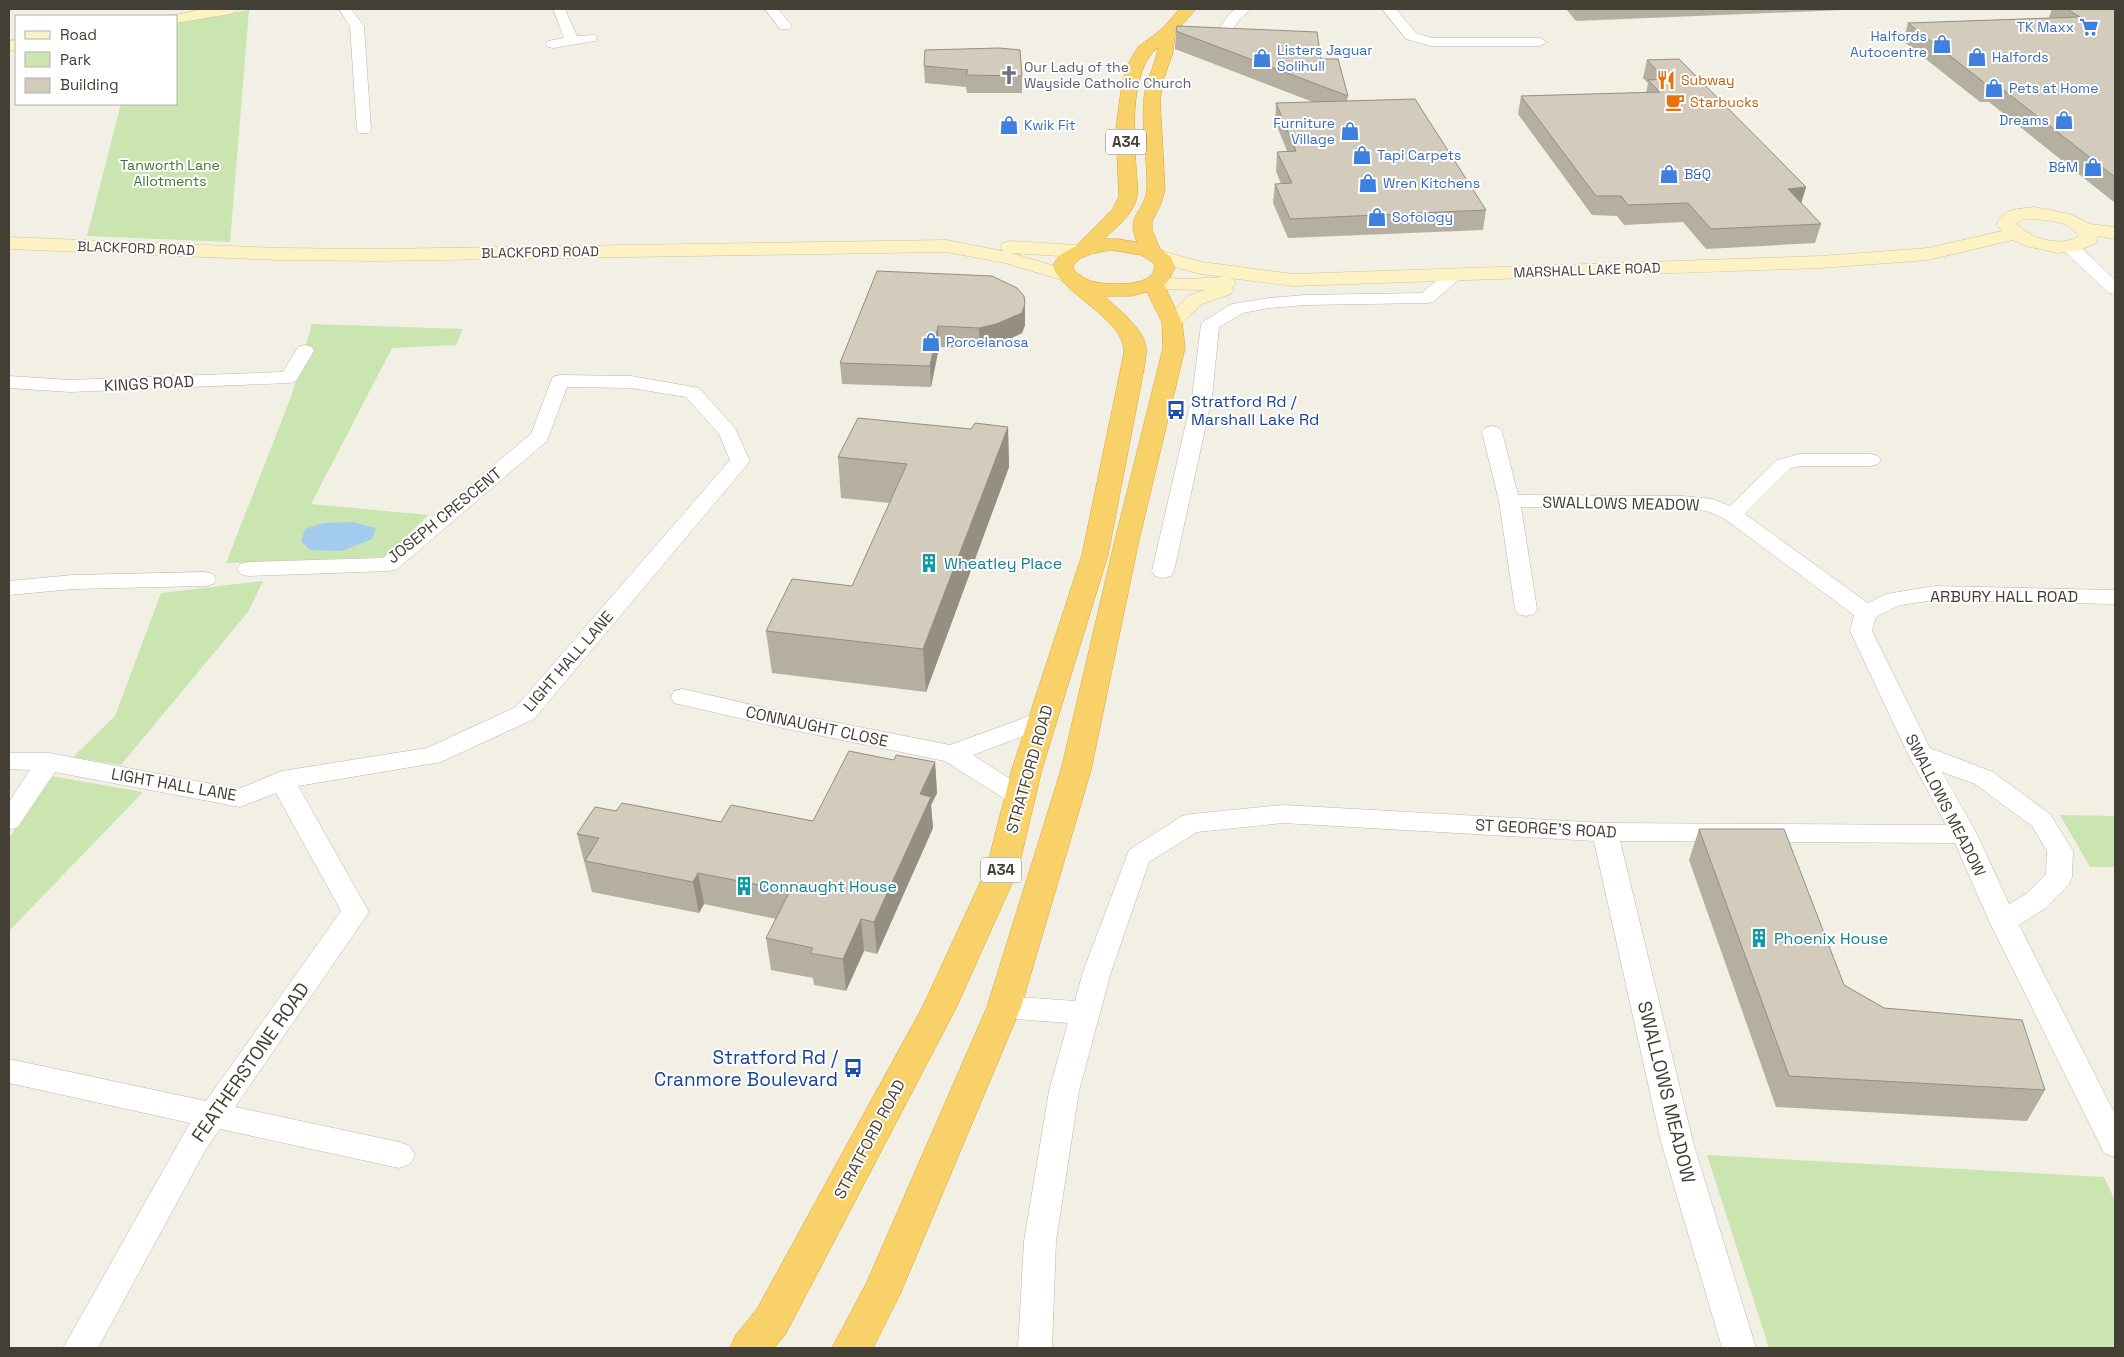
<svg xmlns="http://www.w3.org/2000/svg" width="2124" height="1357" font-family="'Space Grotesk',sans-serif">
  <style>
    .green { fill: #cae5af }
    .water { fill: #a3cbed }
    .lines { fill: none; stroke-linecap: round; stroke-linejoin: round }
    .street-casing { stroke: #bdb7a8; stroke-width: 1 }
    .secondary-casing { stroke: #d1c496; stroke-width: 1 }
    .highway-casing { stroke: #d8a639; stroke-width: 1 }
    .street { fill: #fff; fill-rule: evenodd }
    .secondary { fill: #fdf2c4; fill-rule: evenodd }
    .highway { fill: #f9d169; fill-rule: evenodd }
    .wall { fill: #b5afa1 }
    .shaded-wall { fill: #948e83 }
    .building { fill: #d3cbbb; stroke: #948e83 }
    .labels { text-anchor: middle; stroke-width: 4; stroke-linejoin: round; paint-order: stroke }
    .far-shop-label { font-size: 14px; fill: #366cbe; stroke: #fff; text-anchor: start }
    .far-worship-label { font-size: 14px; fill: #5b616d; stroke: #fff; text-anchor: start }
    .far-food-label { font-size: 14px; fill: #c56008; stroke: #fff; text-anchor: start }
    .far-park-label { font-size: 14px; fill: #42742a; stroke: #fff }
    .far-street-label { font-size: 14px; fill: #443f35; stroke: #fff }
    .shield { fill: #fff; stroke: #7c7972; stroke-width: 1 }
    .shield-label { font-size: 15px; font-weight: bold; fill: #443f35 }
    .street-label { font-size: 16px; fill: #443f35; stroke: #fff }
    .transit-label { font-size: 16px; fill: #164399; stroke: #fff; text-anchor: start }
    .culture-label { font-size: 16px; fill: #0d838f; stroke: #fff; text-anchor: start }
    .near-transit-label { font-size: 19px; fill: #164399; stroke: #fff; text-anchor: end }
    .near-street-label { font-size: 19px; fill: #443f35; stroke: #fff }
  </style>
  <rect width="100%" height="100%" fill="#f2efe5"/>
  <!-- green -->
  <g class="green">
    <path d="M 249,10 L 230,242 L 87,236 L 121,104 L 176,104 L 176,22 Z"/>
    <path d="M 312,324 L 463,329 L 456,345 L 392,348 L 311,504 L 428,515 L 386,557 L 226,563 L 291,397 Z"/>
    <path d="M 263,581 L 248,612 L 121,765 L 73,757 L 115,716 L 161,593 Z"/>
    <path d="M 51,776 L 143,792 L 9,931 L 9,838 Z"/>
    <path d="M 2060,815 L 2115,816 L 2115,867 L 2090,867 Z"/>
    <path d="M 1707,1155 L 2104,1177 L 2115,1201 L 2115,1348 L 1769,1348 Z"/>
  </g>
  <!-- water -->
  <path class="water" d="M 352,522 L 376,528 L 372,539 L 342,551 L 310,550 L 301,541 L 305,529 L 324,523 Z"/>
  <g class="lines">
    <!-- street casing -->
    <g class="street-casing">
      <g id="street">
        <path d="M 339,9 L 351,9 L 364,26 L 371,130 L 369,133 L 359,133 L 357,130 L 350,26 Z"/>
        <path d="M 553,9 L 565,9 L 577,36 L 595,35 L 597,38 L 595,41 L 553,48 L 548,47 L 546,44 L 548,41 L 564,38 Z"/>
        <path d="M 765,9 L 778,9 L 792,26 L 790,29 L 780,29 Z"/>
        <path d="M 1236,9 L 1251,9 L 1240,19 L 1227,37 L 1198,38 L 1191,34 L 1198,30 L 1218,30 L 1230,13 Z"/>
        <path d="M 1382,9 L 1396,9 L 1416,33 L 1432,38 L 1540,38 L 1547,42 L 1540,46 L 1431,46 L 1406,39 Z"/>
        <path d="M 2070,242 L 2076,243 L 2115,280 L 2115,294 L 2109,293 L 2064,251 L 2062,247 L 2064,243 Z"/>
        <path d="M 1452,271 L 1458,272 L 1461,276 L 1458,280 L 1433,302 L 1427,303 L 1305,305 L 1269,308 L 1243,313 L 1219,327 L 1212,397 L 1174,571 L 1171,576 L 1163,578 L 1155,576 L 1152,571 L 1192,397 L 1201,325 L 1204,321 L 1232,304 L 1269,298 L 1305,295 L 1422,293 L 1446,272 Z"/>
        <path d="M 305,345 L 312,347 L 314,351 L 296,381 L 289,383 L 70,392 L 9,388 L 9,376 L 70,380 L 283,372 L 298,347 Z"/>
        <path d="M 560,375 L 631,376 L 699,388 L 735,428 L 750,461 L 534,719 L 441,762 L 298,786 L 369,912 L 235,1107 L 399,1142 L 410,1146 L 415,1155 L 410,1164 L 399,1168 L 220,1129 L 206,1149 L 98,1348 L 63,1348 L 190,1123 L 9,1083 L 9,1059 L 206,1101 L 341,911 L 276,793 L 240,807 L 55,772 L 18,827 L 9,830 L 9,802 L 30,770 L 9,769 L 9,753 L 49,753 L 238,789 L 282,771 L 427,748 L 516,707 L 730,460 L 719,434 L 686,397 L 631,388 L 567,387 L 547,441 L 397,569 L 389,571 L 248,576 L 240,574 L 237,569 L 240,564 L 248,562 L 383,558 L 531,434 L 551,381 L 553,377 Z"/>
        <path d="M 1492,426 L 1499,428 L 1502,432 L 1518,495 L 1683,496 L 1712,499 L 1730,506 L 1777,460 L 1800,454 L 1871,454 L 1878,456 L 1881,460 L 1878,464 L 1871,466 L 1800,466 L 1791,468 L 1745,514 L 1868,603 L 1886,594 L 1935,586 L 2115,590 L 2115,604 L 1935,600 L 1900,605 L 1876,617 L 1872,631 L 1930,748 L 1993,772 L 2050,814 L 2073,851 L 2072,877 L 2069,884 L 2046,908 L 2019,925 L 2115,1114 L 2115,1157 L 2104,1153 L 1989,921 L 1955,843 L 1620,841 L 1693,1142 L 1756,1348 L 1722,1348 L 1661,1142 L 1594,841 L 1283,823 L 1197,832 L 1149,862 L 1111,972 L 1079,1091 L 1056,1241 L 1052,1348 L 1018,1348 L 1024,1241 L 1049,1091 L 1068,1023 L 1004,1018 L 994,1015 L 989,1007 L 994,999 L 1004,996 L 1075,1001 L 1083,972 L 1129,850 L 1182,816 L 1191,814 L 1283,805 L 1605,823 L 1946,825 L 1908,754 L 1850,631 L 1854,615 L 1725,519 L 1707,511 L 1683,508 L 1521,507 L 1537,609 L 1534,614 L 1526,616 L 1518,614 L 1515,609 L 1499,501 L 1482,432 L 1485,428 ZM 1942,772 L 1975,784 L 2032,826 L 2047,851 L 2046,874 L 2026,894 L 2009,904 L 1977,834 Z"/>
        <path d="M 205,572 L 213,574 L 216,579 L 213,584 L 205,586 L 73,589 L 9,595 L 9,581 L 73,575 Z"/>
        <path d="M 683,689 L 783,712 L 950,745 L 1043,711 L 1052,713 L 1055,719 L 1052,725 L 973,755 L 1029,791 L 1033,797 L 1029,803 L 1020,806 L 1011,803 L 945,761 L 783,728 L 674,703 L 671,697 L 674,691 Z"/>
      </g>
    </g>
    <!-- secondary casing -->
    <g class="secondary-casing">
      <g id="secondary">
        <path d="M 204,9 L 238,9 L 235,12 L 230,14 L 176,23 L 176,16 L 170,16 Z"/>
        <path d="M 16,40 L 16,50 L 9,51 L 9,41 Z"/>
        <path d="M 2034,207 L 2070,214 L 2090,224 L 2115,227 L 2115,239 L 2098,236 L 2095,244 L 2080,250 L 2058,253 L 2026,246 L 2013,240 L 1928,260 L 1821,268 L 1293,286 L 1229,278 L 1233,279 L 1236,283 L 1232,287 L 1234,290 L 1231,294 L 1202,304 L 1179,326 L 1172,328 L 1165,326 L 1162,322 L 1188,296 L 1204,290 L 1153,289 L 1146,287 L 1143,283 L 1146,279 L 1153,277 L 1186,279 L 1224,277 L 1200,274 L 1151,260 L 1148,256 L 1151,252 L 1158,250 L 1202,262 L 1293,274 L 1821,256 L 1928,248 L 2002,231 L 1997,225 C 2001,208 2020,209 2034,207 ZM 2034,219 C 2047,220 2075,222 2078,237 C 2060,247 2030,239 2017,224 L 2021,220 Z"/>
        <path d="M 9,237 L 278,248 L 376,249 L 946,240 L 1003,251 L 1000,247 L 1003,243 L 1010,241 L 1077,245 L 1084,247 L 1087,251 L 1084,255 L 1077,257 L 1011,253 L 1075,272 L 1078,276 L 1075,280 L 1068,282 L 1005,263 L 946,252 L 376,261 L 278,260 L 9,249 Z"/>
      </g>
    </g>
    <!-- highway casing -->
    <g class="highway-casing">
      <path id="highway" d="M 1180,9 L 1196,9 L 1175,33 L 1173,52 L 1164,78 L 1160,99 L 1165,190 L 1160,206 L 1152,221 L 1152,230 L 1160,249 L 1171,257 L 1175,268 L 1168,281 L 1164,285 L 1182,322 L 1185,348 L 1139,540 L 1091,770 L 1021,1007 L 901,1292 L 873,1348 L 832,1348 L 867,1282 L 987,1007 L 1061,770 L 1115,540 L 1163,348 L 1162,322 L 1147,292 L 1131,296 L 1104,296 C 1118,309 1142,327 1146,347 C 1147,352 1145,358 1145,363 L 1108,555 L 1042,769 L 1018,870 L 956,1008 L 785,1335 L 774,1348 L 730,1348 L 736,1335 L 757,1309 L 923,1006 L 986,870 L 1012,769 L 1082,555 L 1124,353 C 1126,319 1059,293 1053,265 L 1060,255 L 1076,246 L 1112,210 L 1119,197 L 1116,129 L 1122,83 L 1128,64 L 1138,47 L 1162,29 ZM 1158,47 C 1156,65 1145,81 1144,99 C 1141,129 1148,159 1147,188 C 1145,214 1125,213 1137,242 L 1117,239 L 1104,239 C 1116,227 1133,215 1137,197 C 1139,189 1136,176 1136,167 C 1134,133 1129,70 1158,47 ZM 1111,250 L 1141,255 L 1154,263 C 1160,288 1109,285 1095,282 C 1086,280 1080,276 1074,270 L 1073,265 L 1081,258 L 1091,254 Z"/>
    </g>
    <!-- street -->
    <use href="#street" class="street"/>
    <!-- secondary -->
    <use href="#secondary" class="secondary"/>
    <!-- highway -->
    <use href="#highway" class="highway"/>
  </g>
  <!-- wall -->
  <g class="wall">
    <path d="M 1566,9 L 1868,9 L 1576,21 Z"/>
    <path d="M 2052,9 L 2115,9 L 2115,203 L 1989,102 L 1980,102 L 1903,41 L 1908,23 L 2051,18 L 2049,17 Z"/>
    <path d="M 1176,31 L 1321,59 L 1348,96 L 1347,101 L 1486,210 L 1483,230 L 1288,238 L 1273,203 L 1275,184 L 1281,184 L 1276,171 L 1277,152 L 1287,151 L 1275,121 L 1276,103 L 1313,102 L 1175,49 Z"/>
    <path d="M 925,50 L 1022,76 L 1022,93 L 967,93 L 966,87 L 925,83 L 924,66 Z"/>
    <path d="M 1647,60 L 1806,187 L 1801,203 L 1821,224 L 1815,243 L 1706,249 L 1683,222 L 1624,225 L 1617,216 L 1592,215 L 1518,114 L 1521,96 L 1646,93 L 1648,83 L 1643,78 Z"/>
    <path d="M 877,271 L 1025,325 L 1022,333 L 997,345 L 979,348 L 939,347 L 931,387 L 842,384 L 840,363 Z"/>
    <path d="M 1008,427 L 1009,467 L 926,692 L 772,673 L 766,631 L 852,586 L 890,503 L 841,498 L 838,457 L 971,429 Z"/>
    <path d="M 935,762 L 937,793 L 931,805 L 933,828 L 877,954 L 864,951 L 846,991 L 814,985 L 813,978 L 771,970 L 766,938 L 776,919 L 704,904 L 699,913 L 592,892 L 577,834 L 616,811 L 721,822 L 813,821 Z"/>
    <path d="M 1699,829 L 1844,985 L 1884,1008 L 2045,1090 L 2027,1121 L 1776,1107 L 1689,860 Z"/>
  </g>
  <!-- shaded-wall -->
  <g class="shaded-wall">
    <path d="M 1806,187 L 1800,207 L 1788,189 Z"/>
    <path d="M 1025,304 L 1025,325 L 1022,333 L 997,345 L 979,348 L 979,328 Z"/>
    <path d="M 938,326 L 939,347 L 931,387 L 930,366 Z"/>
    <path d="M 1008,427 L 1009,467 L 926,692 L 923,649 Z"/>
    <path d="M 935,762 L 937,793 L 931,805 L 933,828 L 877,954 L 874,922 L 920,794 Z"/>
    <path d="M 698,873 L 704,904 L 699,913 L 693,882 Z"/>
    <path d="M 861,919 L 864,951 L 846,991 L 843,959 Z"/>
  </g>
  <!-- building -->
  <g class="building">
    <path d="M 2067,9 L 2115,9 L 2115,177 L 1996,84 L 1986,84 L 1908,23 L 2080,17 Z"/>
    <path d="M 1177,26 L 1317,32 L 1321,59 L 1338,59 L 1348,96 L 1176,31 Z"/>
    <path d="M 999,48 L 1020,50 L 1022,76 L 966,75 L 968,70 L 924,66 L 925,50 Z"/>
    <path d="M 1679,59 L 1806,187 L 1788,189 L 1821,224 L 1711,229 L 1688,203 L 1628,205 L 1621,196 L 1596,196 L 1521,96 L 1660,92 L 1648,80 L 1665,79 L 1647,60 Z"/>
    <path d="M 1415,99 L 1486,210 L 1290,219 L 1275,184 L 1292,183 L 1277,152 L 1296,151 L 1276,103 Z"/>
    <path d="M 877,271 L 992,276 L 1017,288 L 1024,296 L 1025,304 L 1022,313 L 996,324 L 979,328 L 938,326 L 930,366 L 840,363 Z"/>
    <path d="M 858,418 L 971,429 L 975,423 L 1008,427 L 923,649 L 766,631 L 792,579 L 852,586 L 907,464 L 838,457 Z"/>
    <path d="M 849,751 L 894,760 L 896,755 L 935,762 L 920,794 L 931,797 L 874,922 L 861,919 L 843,959 L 810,953 L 813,948 L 766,938 L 790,891 L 698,873 L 693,882 L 585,861 L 599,838 L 577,834 L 595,807 L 616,811 L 622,803 L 721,822 L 731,805 L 813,821 Z"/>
    <path d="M 1699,829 L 1784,829 L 1844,985 L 1884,1008 L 2022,1020 L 2045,1090 L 1789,1076 Z"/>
  </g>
  <!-- icons -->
  <defs>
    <g id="supermarket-bare" transform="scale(1.5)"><path d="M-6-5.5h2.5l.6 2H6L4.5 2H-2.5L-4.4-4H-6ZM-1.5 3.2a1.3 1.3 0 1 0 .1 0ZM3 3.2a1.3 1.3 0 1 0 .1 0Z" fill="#3f7fe0" stroke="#fff" stroke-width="2.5" paint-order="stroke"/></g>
    <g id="shop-bare" transform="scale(1.5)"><path d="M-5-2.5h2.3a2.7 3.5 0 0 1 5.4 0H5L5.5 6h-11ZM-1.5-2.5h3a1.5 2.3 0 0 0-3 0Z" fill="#3f7fe0" stroke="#fff" stroke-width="2.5" paint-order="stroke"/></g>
    <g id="church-bare" transform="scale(1.5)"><path d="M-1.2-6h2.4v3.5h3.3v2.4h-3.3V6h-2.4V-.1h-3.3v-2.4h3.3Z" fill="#6b7280" stroke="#fff" stroke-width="2.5" paint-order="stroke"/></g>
    <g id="restaurant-bare" transform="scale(1.5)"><path d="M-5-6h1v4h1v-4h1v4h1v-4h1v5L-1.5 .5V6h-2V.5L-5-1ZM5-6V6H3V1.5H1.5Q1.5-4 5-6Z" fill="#e8710a" stroke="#fff" stroke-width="2.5" paint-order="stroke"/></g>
    <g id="cafe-bare" transform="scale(1.5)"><path d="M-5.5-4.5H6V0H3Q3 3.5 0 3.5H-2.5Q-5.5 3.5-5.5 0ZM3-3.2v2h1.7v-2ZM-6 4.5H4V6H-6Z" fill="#e8710a" stroke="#fff" stroke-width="2.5" paint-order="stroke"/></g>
    <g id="bus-bare" transform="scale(1.5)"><path d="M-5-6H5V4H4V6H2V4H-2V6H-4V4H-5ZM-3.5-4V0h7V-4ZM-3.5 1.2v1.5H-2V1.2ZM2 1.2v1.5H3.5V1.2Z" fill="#1a4fb4" stroke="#fff" stroke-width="2.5" paint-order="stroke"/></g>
    <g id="building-bare" transform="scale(1.5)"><path d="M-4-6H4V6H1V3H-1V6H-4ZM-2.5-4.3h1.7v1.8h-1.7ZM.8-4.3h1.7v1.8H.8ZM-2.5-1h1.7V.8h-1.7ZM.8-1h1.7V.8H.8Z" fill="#0f9aa8" stroke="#fff" stroke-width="2.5" paint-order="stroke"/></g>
  </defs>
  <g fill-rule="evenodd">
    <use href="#supermarket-bare" x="2089" y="27"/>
    <use href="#shop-bare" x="1942" y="44"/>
    <use href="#shop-bare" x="1977" y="57"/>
    <use href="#shop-bare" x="1262" y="58"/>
    <use href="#church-bare" x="1009" y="75"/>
    <use href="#restaurant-bare" x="1666" y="80"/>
    <use href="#shop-bare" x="1994" y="88"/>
    <use href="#cafe-bare" x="1675" y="102"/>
    <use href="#shop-bare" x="2064" y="120"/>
    <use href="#shop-bare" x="1009" y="125"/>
    <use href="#shop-bare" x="1350" y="131"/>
    <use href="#shop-bare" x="1362" y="155"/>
    <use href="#shop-bare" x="2093" y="167"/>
    <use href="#shop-bare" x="1669" y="174"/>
    <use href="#shop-bare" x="1368" y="183"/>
    <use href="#shop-bare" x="1377" y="217"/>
    <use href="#shop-bare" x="931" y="342"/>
    <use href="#bus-bare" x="1176" y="410"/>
    <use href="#building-bare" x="929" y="563"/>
    <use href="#building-bare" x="744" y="886"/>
    <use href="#building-bare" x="1759" y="938"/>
    <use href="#bus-bare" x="853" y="1068"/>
  </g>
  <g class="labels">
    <!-- far-shop labels -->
    <g class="far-shop-label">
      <text x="2074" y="32" text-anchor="end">TK Maxx</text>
      <text x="1927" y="41" text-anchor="end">Halfords<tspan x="1927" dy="16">Autocentre</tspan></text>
      <text x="1277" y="55">Listers Jaguar<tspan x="1277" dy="16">Solihull</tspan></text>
      <text x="1992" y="62">Halfords</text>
      <text x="2009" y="93">Pets at Home</text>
      <text x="2049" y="125" text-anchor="end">Dreams</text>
      <text x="1335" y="128" text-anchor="end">Furniture<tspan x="1335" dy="16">Village</tspan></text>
      <text x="1024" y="130">Kwik Fit</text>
      <text x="1377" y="160">Tapi Carpets</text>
      <text x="2078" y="172" text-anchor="end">B&amp;M</text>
      <text x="1684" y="179">B&amp;Q</text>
      <text x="1383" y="188">Wren Kitchens</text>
      <text x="1392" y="222">Sofology</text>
      <text x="946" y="347">Porcelanosa</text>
    </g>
    <!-- far-worship labels -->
    <g class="far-worship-label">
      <text x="1024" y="72">Our Lady of the<tspan x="1024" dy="16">Wayside Catholic Church</tspan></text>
    </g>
    <!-- far-food labels -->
    <g class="far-food-label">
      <text x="1681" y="85">Subway</text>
      <text x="1690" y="107">Starbucks</text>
    </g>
    <!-- far-park labels -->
    <g class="far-park-label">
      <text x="170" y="170">Tanworth Lane<tspan x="170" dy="16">Allotments</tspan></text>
    </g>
    <!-- far-street labels -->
    <g class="far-street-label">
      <text transform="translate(136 248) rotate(2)" y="5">BLACKFORD ROAD</text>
      <text transform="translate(540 252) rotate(-1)" y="5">BLACKFORD ROAD</text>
      <text transform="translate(1587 270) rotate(-2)" y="5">MARSHALL LAKE ROAD</text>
    </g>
    <!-- shield labels -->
    <g class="shield">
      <rect x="1106" y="129.5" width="40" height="25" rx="4"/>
      <rect x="981" y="857.5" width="40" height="25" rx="4"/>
    </g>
    <g class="shield-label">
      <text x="1126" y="147">A34</text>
      <text x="1001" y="875">A34</text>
    </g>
    <!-- street labels -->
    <g class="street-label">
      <text transform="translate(149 383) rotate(-3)" y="6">KINGS ROAD</text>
      <text transform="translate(1621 503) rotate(1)" y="6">SWALLOWS MEADOW</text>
      <text transform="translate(444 515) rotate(-39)" y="6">JOSEPH CRESCENT</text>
      <text x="2004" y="602">ARBURY HALL ROAD</text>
      <text transform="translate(568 661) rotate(-49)" y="6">LIGHT HALL LANE</text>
      <text transform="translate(817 726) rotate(12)" y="6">CONNAUGHT CLOSE</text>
      <text transform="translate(1029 769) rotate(-74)" y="6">STRATFORD ROAD</text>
      <text transform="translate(174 784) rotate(10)" y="6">LIGHT HALL LANE</text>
      <text transform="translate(1946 805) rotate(63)" y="6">SWALLOWS MEADOW</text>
      <text transform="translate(1546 828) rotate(3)" y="6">ST GEORGE'S ROAD</text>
      <text transform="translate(869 1139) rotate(-62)" y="6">STRATFORD ROAD</text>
    </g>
    <!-- transit labels -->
    <g class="transit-label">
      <text x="1191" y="407">Stratford Rd /<tspan x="1191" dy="18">Marshall Lake Rd</tspan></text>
    </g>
    <!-- culture labels -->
    <g class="culture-label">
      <text x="944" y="569">Wheatley Place</text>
      <text x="759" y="892">Connaught House</text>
      <text x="1774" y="944">Phoenix House</text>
    </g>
    <!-- near-transit labels -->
    <g class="near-transit-label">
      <text x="838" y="1064">Stratford Rd /<tspan x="838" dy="22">Cranmore Boulevard</tspan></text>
    </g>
    <!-- near-street labels -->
    <g class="near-street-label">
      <text transform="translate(250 1062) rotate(-55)" y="7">FEATHERSTONE ROAD</text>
      <text transform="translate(1667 1092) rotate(76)" y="7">SWALLOWS MEADOW</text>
    </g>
  </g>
  <!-- border -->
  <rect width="2124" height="1357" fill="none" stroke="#443f35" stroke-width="20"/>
  <!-- legend -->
  <rect x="15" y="15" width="162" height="90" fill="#ffffff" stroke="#b4b2ae"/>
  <rect x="25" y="31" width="25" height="8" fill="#fdf2c4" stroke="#b4b2ae"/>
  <text x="60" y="40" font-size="15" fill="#443f35">Road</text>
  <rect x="25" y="52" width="25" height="15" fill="#cae5af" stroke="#b4b2ae"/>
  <text x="60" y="65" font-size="15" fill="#443f35">Park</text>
  <rect x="25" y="78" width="25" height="15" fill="#d3cbbb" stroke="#b4b2ae"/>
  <text x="60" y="90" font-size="15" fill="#443f35">Building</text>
</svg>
